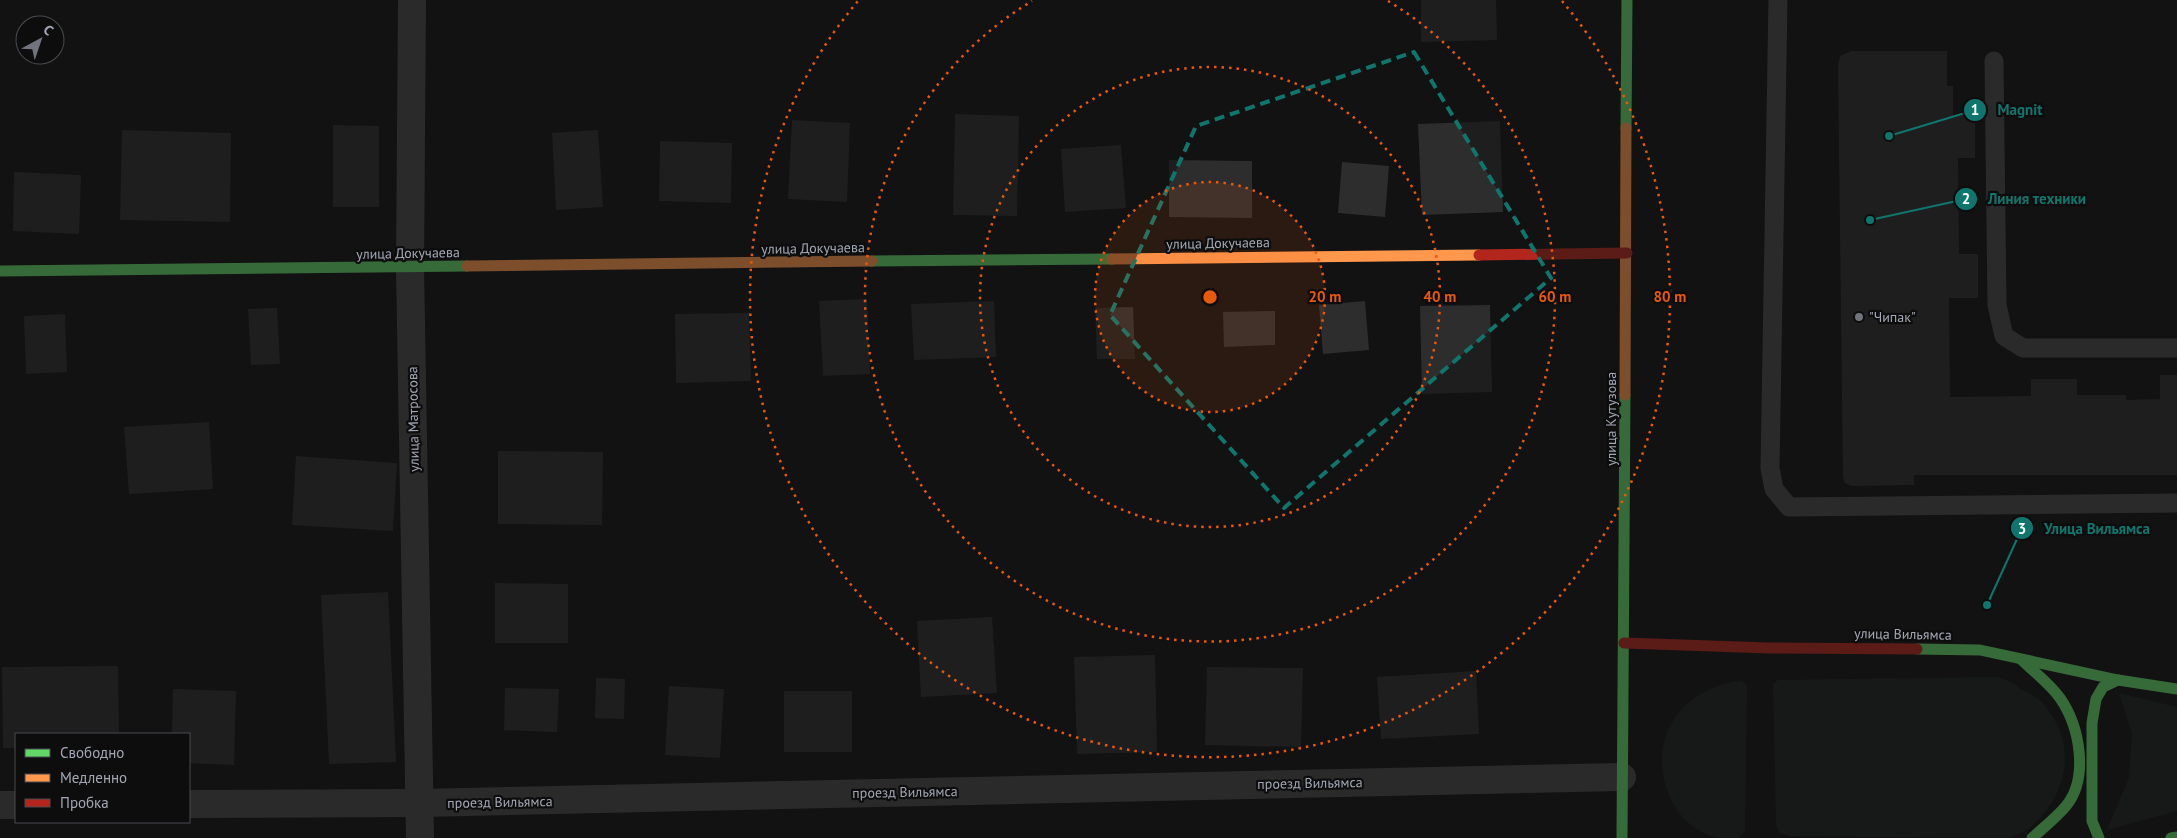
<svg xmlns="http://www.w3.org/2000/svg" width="2177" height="838" font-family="'PT Sans',sans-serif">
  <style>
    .green { fill: #1c231d }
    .building { fill: #2d2d2e }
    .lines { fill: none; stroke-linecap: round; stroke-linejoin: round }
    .lane { stroke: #47484b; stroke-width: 19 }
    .street { stroke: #47484b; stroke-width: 28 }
    .fast { stroke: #63d668; stroke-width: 11 }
    .slow { stroke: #ff974d; stroke-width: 11 }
    .jam { stroke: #b3261e; stroke-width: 11 }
    .marked { fill: none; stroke: #0f766e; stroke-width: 4; stroke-dasharray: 10 6; stroke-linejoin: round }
    .ring { fill: none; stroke: #e8590c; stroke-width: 2.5; stroke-dasharray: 2.5 5 }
    .poi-dot { fill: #71747c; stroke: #0d0d0e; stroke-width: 2 }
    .labels { text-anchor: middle; stroke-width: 4.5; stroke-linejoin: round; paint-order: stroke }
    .street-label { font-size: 14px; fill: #a4a8b4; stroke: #0d0d0e }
    .poi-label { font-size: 14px; fill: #a4a8b4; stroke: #0d0d0e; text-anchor: start }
    .centre { fill: #e8590c; stroke: #0d0d0e; stroke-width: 2.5 }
    .ring-label { font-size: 15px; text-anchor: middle; font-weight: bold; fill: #e8590c; stroke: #0d0d0e; stroke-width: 4.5; stroke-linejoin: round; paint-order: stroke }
    .leader { fill: none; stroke: #0f766e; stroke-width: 2 }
    .callout-dot { fill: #0f766e; stroke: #0d0d0e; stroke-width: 2 }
    .mark-label { font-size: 15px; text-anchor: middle; font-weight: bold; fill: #fff }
    .callout-label { font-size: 15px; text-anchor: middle; font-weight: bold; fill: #0f766e; stroke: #0d0d0e; stroke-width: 4.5; stroke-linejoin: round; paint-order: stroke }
  </style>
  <rect width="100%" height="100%" fill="#121213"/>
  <!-- green -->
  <g class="green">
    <path d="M 1997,677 C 2007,680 2013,683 2021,689 C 2025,691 2030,693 2034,696 C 2042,701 2048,709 2052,716 C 2077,753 2063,799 2031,827 C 2026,831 2018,834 2011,838 L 1788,836 L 1779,832 L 1776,824 L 1773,684 L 1778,680 Z"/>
    <path d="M 1740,681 L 1745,683 L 1747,688 L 1745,831 L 1739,838 C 1733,838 1726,838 1720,838 C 1698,834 1680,819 1671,799 C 1644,742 1680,688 1740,681 Z"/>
    <path d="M 2119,693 L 2177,707 L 2177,811 L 2107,830 L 2129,778 L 2132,734 Z"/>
  </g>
  <!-- building -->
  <g class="building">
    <path d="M 1421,0 L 1496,0 L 1497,40 L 1421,42 Z"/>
    <path d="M 1851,51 L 1947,51 L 1947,86 L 1953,86 L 1953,115 L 1975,114 L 1975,158 L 1958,158 L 1959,254 L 1978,254 L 1978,298 L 1949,298 L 1950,397 L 2031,396 L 2031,379 L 2077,379 L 2077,395 L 2126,395 L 2126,400 L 2160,399 L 2160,375 L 2177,375 L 2177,475 L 1914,475 L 1914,485 L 1852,486 L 1845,483 L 1843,477 L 1838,67 L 1840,56 Z"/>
    <path d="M 955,114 L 1019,116 L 1017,216 L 953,215 Z"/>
    <path d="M 792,120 L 850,123 L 847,202 L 788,199 Z"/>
    <path d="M 1500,121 L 1503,212 L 1422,215 L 1418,124 Z"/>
    <path d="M 333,125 L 379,126 L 379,207 L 333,207 Z"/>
    <path d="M 122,130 L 231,133 L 230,222 L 120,220 Z"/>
    <path d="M 598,130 L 603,207 L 556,210 L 552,133 Z"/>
    <path d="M 660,141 L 732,143 L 731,203 L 659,201 Z"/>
    <path d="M 1121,145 L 1126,208 L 1065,212 L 1061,149 Z"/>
    <path d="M 1169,160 L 1252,161 L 1252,218 L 1169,217 Z"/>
    <path d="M 1342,162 L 1389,166 L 1385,217 L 1338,213 Z"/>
    <path d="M 14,172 L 81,175 L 79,234 L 13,231 Z"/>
    <path d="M 867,299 L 870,374 L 823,376 L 819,301 Z"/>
    <path d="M 994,301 L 996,357 L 914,360 L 911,304 Z"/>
    <path d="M 1365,301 L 1369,350 L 1323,354 L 1319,305 Z"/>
    <path d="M 1490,305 L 1492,392 L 1422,394 L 1420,306 Z"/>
    <path d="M 1133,307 L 1135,359 L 1097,359 L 1095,308 Z"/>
    <path d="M 277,308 L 280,364 L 251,365 L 248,309 Z"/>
    <path d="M 1275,311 L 1275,345 L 1224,347 L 1223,312 Z"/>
    <path d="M 749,313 L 751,381 L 676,383 L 675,314 Z"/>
    <path d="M 65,314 L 67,372 L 26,374 L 24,316 Z"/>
    <path d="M 209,422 L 213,489 L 129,494 L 124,427 Z"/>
    <path d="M 498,451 L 603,452 L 602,525 L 498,524 Z"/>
    <path d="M 296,456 L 397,463 L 393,531 L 292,525 Z"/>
    <path d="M 495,583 L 568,584 L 568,643 L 495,643 Z"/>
    <path d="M 388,592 L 396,762 L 329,764 L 321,595 Z"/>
    <path d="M 992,617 L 997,693 L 921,697 L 917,621 Z"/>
    <path d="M 1155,655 L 1157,752 L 1077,754 L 1074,657 Z"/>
    <path d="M 118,666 L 119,734 L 16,734 L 16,748 L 3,748 L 2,667 Z"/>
    <path d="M 1207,667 L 1303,668 L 1301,747 L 1205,745 Z"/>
    <path d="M 1476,671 L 1479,734 L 1381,739 L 1377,677 Z"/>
    <path d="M 596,678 L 625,679 L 624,719 L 595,718 Z"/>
    <path d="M 669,686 L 724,689 L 720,758 L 665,755 Z"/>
    <path d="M 505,688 L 559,689 L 557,732 L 504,730 Z"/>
    <path d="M 173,689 L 236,691 L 234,765 L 189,763 L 189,734 L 172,734 Z"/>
    <rect x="784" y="691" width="68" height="61"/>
  </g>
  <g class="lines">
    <!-- lane -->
    <g class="lane">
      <path d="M 1778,0 L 1770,468 L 1774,489 L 1789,507 L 2177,503"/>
      <path d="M 1994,61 L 1997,305 L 2004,336 L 2023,348 L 2177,348"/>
    </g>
    <!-- street -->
    <g class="street">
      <path d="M 412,0 L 410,268 L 420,838"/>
      <path d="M 189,804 L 420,803 L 1622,777"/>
      <path d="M 0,805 L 16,805"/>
    </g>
    <!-- fast -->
    <g class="fast">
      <path d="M 1626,128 L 1627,0"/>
      <path d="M 872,261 L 1112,259"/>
      <path d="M 0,271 L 467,266"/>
      <path d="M 1917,649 L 1980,650 L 2118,680 L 2177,689"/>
      <path d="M 2022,660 C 2034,672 2050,684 2060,698 C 2080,727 2089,778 2066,806 C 2056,818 2043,828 2032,838"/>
      <path d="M 1622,838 L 1625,395"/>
      <path d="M 2099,838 L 2092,821 L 2092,723 L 2096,699 L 2103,687 L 2118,680"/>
      <path d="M 2171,838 L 2177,837"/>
    </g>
    <!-- slow -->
    <g class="slow">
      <path d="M 1112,259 L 1479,255"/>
      <path d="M 467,266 L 872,261"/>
      <path d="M 1625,395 L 1626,128"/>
    </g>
    <!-- jam -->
    <g class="jam">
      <path d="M 1479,255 L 1627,253"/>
      <path d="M 1624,643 L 1769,648 L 1917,649"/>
    </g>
  </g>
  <!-- marked area -->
  <path d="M0 0H2177V838H0ZM 1414,52 L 1551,278 L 1284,508 L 1110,315 L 1196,126 Z" fill="#121213" fill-opacity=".55" fill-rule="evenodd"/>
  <path class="marked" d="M 1414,52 L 1551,278 L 1284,508 L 1110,315 L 1196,126 Z"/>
  <!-- distance rings -->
  <circle cx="1210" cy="297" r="115" fill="#e8590c" fill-opacity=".12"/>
  <g class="ring">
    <circle cx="1210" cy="297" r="115"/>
    <circle cx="1210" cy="297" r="230"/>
    <path d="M1388 1A345 345 0 1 1 1032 1"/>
    <path d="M1562 1A460 460 0 1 1 858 1"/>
  </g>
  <!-- markers -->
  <circle class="poi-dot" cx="1859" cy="317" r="5"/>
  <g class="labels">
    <!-- street labels -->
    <g class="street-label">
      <text transform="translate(1218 243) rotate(-1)" y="5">улица Докучаева</text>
      <text transform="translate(813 248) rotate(-1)" y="5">улица Докучаева</text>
      <text transform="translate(408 253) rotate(-1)" y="5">улица Докучаева</text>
      <text transform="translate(413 419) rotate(-91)" y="5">улица Матросова</text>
      <text transform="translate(1611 419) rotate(-90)" y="5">улица Кутузова</text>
      <text transform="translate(1903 634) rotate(1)" y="5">улица Вильямса</text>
      <text transform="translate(1310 783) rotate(-1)" y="5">проезд Вильямса</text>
      <text transform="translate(905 792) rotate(-1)" y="5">проезд Вильямса</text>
      <text transform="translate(500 802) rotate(-1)" y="5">проезд Вильямса</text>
    </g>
    <!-- poi labels -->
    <g class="poi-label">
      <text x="1869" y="322">"Чипак"</text>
    </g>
  </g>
  <circle cx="1210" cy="297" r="8" class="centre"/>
  <g class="ring-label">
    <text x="1325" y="302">20 m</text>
    <text x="1440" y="302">40 m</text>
    <text x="1555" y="302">60 m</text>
    <text x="1670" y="302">80 m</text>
  </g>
  <!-- callouts -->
  <path class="leader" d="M1889 136L1975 110M1870 220L1966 199M1987 605L2022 528"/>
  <g class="callout-dot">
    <circle cx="1889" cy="136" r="5"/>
    <circle cx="1870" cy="220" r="5"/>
    <circle cx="1987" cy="605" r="5"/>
    <circle cx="1975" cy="110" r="12"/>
    <circle cx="1966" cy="199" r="12"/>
    <circle cx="2022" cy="528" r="12"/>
  </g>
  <g class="mark-label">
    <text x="1975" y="115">1</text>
    <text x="1966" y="204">2</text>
    <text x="2022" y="534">3</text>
  </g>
  <g class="callout-label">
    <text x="2020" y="115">Magnit</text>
    <text x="2037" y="204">Линия техники</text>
    <text x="2097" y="534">Улица Вильямса</text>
  </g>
  <!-- legend -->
  <rect x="15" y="733" width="175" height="90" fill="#0d0d0e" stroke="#494b50"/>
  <rect x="25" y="749" width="25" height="8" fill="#63d668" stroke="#494b50"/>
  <text x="60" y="758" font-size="15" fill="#a4a8b4">Свободно</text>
  <rect x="25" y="774" width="25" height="8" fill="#ff974d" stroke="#494b50"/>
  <text x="60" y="783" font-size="15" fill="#a4a8b4">Медленно</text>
  <rect x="25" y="799" width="25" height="8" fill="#b3261e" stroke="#494b50"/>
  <text x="60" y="808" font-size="15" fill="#a4a8b4">Пробка</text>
  <!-- north arrow -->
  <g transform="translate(40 40) rotate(40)"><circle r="24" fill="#0d0d0e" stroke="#494b50"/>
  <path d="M0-4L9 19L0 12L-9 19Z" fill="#71747c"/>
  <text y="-8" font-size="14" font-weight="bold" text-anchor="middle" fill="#a4a8b4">С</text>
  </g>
</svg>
